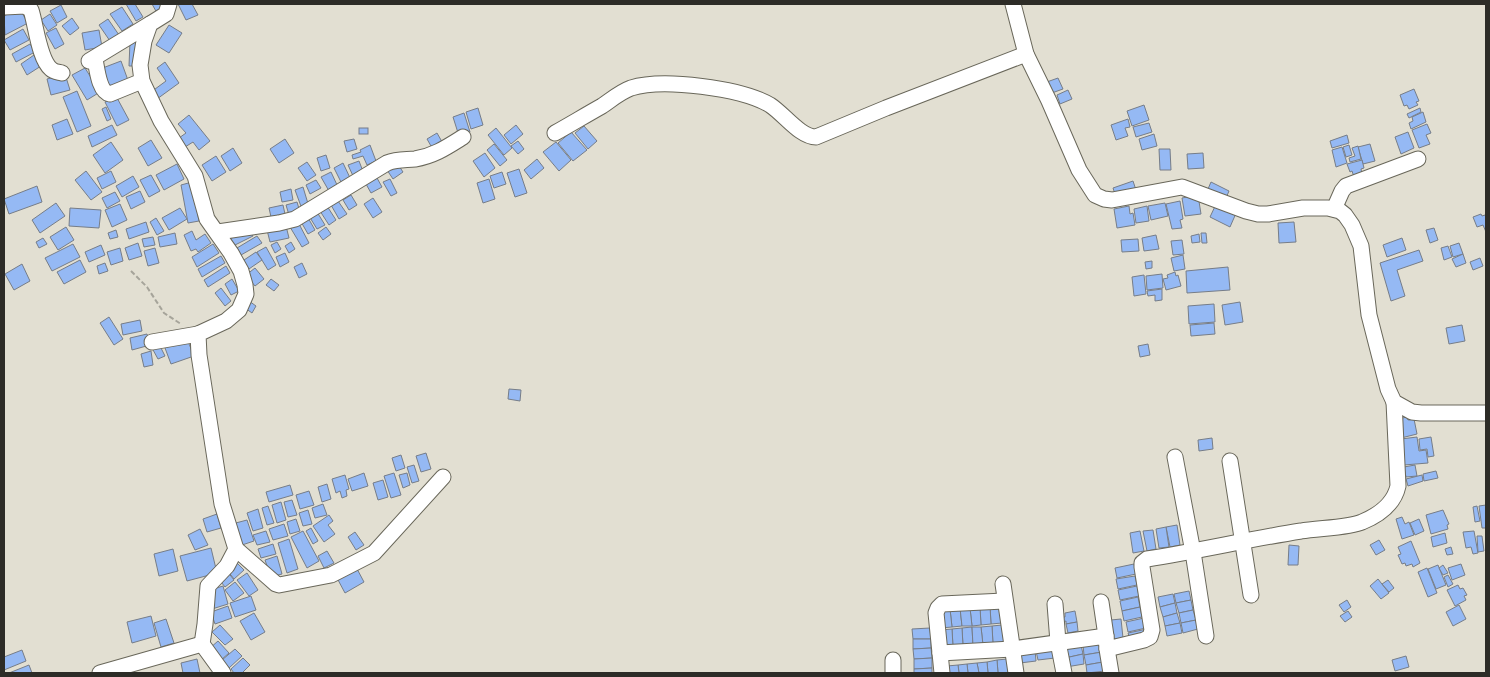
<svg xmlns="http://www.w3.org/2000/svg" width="1490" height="677" font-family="'Archivo Narrow',sans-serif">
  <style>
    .building { fill: #95b9f4; stroke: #767d88 }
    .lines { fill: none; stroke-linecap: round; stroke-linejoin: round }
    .minor-casing { stroke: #69675a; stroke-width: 17 }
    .path { stroke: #a6a49a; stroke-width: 2; stroke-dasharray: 5 2.5; stroke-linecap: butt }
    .minor { stroke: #fff; stroke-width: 15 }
  </style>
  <rect width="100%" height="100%" fill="#e2dfd2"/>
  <!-- building -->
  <g class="building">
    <path d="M 126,4 L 135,4 L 143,17 L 136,21 Z"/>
    <path d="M 152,4 L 162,4 L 165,9 L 157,13 Z"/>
    <path d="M 178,4 L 192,4 L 198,15 L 186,20 Z"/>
    <path d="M 61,5 L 67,17 L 57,23 L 50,11 Z"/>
    <path d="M 122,7 L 133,24 L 122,31 L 110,14 Z"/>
    <path d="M 19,8 L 28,23 L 5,35 L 4,16 Z"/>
    <path d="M 50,14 L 57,25 L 48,31 L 41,20 Z"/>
    <path d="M 72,18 L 79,28 L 70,35 L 62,26 Z"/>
    <path d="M 108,19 L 119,35 L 110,41 L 99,25 Z"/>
    <path d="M 169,25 L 182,33 L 169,53 L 156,45 Z"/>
    <path d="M 56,28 L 64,44 L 55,49 L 46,33 Z"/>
    <path d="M 23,29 L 29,40 L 10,50 L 4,40 Z"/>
    <path d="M 99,30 L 102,47 L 85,50 L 82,33 Z"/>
    <path d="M 130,41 L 137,42 L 137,66 L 129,66 Z"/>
    <path d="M 30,44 L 35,52 L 16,62 L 12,54 Z"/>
    <path d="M 34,55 L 41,66 L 27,75 L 21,64 Z"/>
    <path d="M 121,61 L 129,83 L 107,90 L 100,69 Z"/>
    <path d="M 165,62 L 179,83 L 157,99 L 151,92 L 166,81 L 157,68 Z"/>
    <path d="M 85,68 L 100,92 L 87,100 L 72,75 Z"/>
    <path d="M 65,74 L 70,90 L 51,95 L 47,79 Z"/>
    <path d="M 1058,78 L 1063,89 L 1049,94 L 1044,83 Z"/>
    <path d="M 1414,89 L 1419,101 L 1416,102 L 1418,105 L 1409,109 L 1407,105 L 1404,106 L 1400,95 Z"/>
    <path d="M 1068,90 L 1072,99 L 1060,104 L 1057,95 Z"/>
    <path d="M 77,91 L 91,126 L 77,132 L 63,97 Z"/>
    <path d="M 116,96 L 129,120 L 117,126 L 105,102 Z"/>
    <path d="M 1144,105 L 1149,120 L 1132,126 L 1127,111 Z"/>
    <path d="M 106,107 L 111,119 L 107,121 L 102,109 Z"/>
    <path d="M 478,108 L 483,125 L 471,129 L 466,112 Z"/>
    <path d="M 1420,108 L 1421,112 L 1409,118 L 1407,114 Z"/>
    <path d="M 1423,112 L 1426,122 L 1411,129 L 1409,123 L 1413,121 L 1412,117 Z"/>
    <path d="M 464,113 L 470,132 L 459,136 L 453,117 Z"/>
    <path d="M 189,115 L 210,141 L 199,150 L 193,142 L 185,147 L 179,138 L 186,133 L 178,124 Z"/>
    <path d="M 67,119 L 73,134 L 57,140 L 52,125 Z"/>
    <path d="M 1128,119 L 1130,127 L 1125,128 L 1128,136 L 1116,140 L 1111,125 Z"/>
    <path d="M 1149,123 L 1152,132 L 1136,137 L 1133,127 Z"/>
    <path d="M 1427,124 L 1431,133 L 1426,135 L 1430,144 L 1419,148 L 1412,130 Z"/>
    <path d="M 112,125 L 117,135 L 92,147 L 88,136 Z"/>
    <path d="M 516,125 L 523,134 L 511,144 L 504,135 Z"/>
    <path d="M 584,126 L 597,141 L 588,149 L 575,133 Z"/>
    <rect x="359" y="128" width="9" height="6"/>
    <path d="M 496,128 L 512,148 L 504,155 L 488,135 Z"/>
    <path d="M 571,132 L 587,150 L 573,161 L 558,143 Z"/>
    <path d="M 1408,132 L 1414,148 L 1401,154 L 1395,137 Z"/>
    <path d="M 437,133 L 445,147 L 435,153 L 427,139 Z"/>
    <path d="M 1154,134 L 1157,146 L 1142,150 L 1139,139 Z"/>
    <path d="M 1347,135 L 1349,143 L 1332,148 L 1330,141 Z"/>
    <path d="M 285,139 L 294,153 L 279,163 L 270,149 Z"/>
    <path d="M 354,139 L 357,149 L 347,152 L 344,141 Z"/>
    <path d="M 151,140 L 162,158 L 148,166 L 138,148 Z"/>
    <path d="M 518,141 L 524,149 L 518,154 L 511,146 Z"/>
    <path d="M 111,142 L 123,160 L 105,173 L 93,155 Z"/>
    <path d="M 556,142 L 571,160 L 559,171 L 543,152 Z"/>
    <path d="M 494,144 L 507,160 L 500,166 L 487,150 Z"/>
    <path d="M 1370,144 L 1375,161 L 1363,164 L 1358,147 Z"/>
    <path d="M 370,145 L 376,161 L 367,165 L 363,156 L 353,159 L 352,155 L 361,152 L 360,150 Z"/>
    <path d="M 1349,145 L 1352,155 L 1346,157 L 1343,147 Z"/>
    <path d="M 1358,146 L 1361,159 L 1350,162 L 1349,158 L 1355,156 L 1352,148 Z"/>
    <path d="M 1342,147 L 1347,163 L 1336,167 L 1332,150 Z"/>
    <path d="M 233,148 L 242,163 L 230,171 L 221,156 Z"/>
    <path d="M 1159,149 L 1170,149 L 1171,170 L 1160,170 Z"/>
    <path d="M 485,153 L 495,168 L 484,177 L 473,161 Z"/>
    <path d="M 1203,153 L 1204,168 L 1188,169 L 1187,154 Z"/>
    <path d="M 326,155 L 330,168 L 321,171 L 317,158 Z"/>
    <path d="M 216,156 L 226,172 L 212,181 L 202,165 Z"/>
    <path d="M 537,159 L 544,168 L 531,179 L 524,170 Z"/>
    <path d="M 1362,160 L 1364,168 L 1361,169 L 1362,174 L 1354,177 L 1352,171 L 1350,172 L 1347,164 Z"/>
    <path d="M 359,161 L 364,174 L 354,178 L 348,165 Z"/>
    <path d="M 307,162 L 316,175 L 307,181 L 298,168 Z"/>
    <path d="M 343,163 L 352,182 L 343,186 L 334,168 Z"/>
    <path d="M 397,163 L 403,172 L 393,179 L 387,170 Z"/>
    <path d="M 177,164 L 184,179 L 164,190 L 156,175 Z"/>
    <path d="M 519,169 L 527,193 L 515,197 L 507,173 Z"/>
    <path d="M 86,171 L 102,192 L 91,200 L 75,180 Z"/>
    <path d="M 111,171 L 116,182 L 102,189 L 97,178 Z"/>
    <path d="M 331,172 L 338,187 L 329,191 L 321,177 Z"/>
    <path d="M 502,172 L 506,184 L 494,188 L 490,176 Z"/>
    <path d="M 151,175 L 160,191 L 149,197 L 140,180 Z"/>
    <path d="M 133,176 L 139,187 L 122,197 L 116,186 Z"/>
    <path d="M 377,178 L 382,187 L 371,193 L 366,184 Z"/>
    <path d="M 390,179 L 397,193 L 391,196 L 383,182 Z"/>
    <path d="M 489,179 L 495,199 L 483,203 L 477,183 Z"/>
    <path d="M 316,180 L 321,188 L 310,194 L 306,185 Z"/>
    <path d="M 1133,181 L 1136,190 L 1116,197 L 1113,188 Z"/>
    <path d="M 192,182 L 199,221 L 188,223 L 181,185 Z"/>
    <path d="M 1211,182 L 1229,191 L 1226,198 L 1208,189 Z"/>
    <path d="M 37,186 L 42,202 L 9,214 L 4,199 Z"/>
    <path d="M 303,187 L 309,207 L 302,209 L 295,190 Z"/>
    <path d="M 291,189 L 293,200 L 282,202 L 280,192 Z"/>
    <path d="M 140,191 L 145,202 L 131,209 L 126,197 Z"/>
    <path d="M 115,192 L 120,201 L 107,208 L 102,198 Z"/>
    <path d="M 351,195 L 357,205 L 349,210 L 343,200 Z"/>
    <path d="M 1198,195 L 1201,214 L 1185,216 L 1182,198 Z"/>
    <path d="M 373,198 L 382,212 L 373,218 L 364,204 Z"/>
    <path d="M 338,201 L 347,214 L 339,219 L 331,205 Z"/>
    <path d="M 1180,201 L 1183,219 L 1180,220 L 1182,228 L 1172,229 L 1166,204 Z"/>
    <path d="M 297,202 L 300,212 L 289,215 L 286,205 Z"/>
    <path d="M 1217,202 L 1237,211 L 1230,227 L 1210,217 Z"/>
    <path d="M 56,203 L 65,216 L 40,233 L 32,220 Z"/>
    <path d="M 1165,203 L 1168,216 L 1151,220 L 1148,206 Z"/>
    <path d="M 120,204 L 127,220 L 112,227 L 105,210 Z"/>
    <path d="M 283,205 L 285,214 L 271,217 L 269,208 Z"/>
    <path d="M 327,206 L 336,220 L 329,225 L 320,211 Z"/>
    <path d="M 1129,206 L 1130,214 L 1133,213 L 1135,225 L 1117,228 L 1114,209 Z"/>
    <path d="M 1147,206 L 1149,221 L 1136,223 L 1134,209 Z"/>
    <path d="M 70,208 L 101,210 L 99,228 L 69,226 Z"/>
    <path d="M 180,208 L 187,219 L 169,230 L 162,218 Z"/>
    <path d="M 317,212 L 325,225 L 317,229 L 309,216 Z"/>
    <path d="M 1481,214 L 1482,216 L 1485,215 L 1486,218 L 1486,232 L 1483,225 L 1477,227 L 1473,217 Z"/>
    <path d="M 307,216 L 315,230 L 308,234 L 300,220 Z"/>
    <path d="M 156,218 L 164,231 L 157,235 L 150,222 Z"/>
    <path d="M 146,222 L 149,232 L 129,239 L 126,229 Z"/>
    <path d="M 298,222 L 309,243 L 302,247 L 290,227 Z"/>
    <path d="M 1294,222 L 1296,242 L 1279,243 L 1278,223 Z"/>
    <path d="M 286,226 L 289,238 L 270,242 L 267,230 Z"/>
    <path d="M 66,227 L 74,240 L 58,250 L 50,237 Z"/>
    <path d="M 326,227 L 331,234 L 323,240 L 318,233 Z"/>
    <path d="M 1434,228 L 1438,240 L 1430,243 L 1426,230 Z"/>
    <path d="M 249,229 L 253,236 L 231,247 L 228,240 Z"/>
    <path d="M 116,230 L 118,237 L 110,239 L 108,233 Z"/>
    <path d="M 192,231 L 196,240 L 205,234 L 211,243 L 198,252 L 196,249 L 191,251 L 184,235 Z"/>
    <path d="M 175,233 L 177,244 L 160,247 L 158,237 Z"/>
    <path d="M 1201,233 L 1206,233 L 1207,243 L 1202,243 Z"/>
    <path d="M 1199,234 L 1200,242 L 1192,243 L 1191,236 Z"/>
    <path d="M 1156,235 L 1159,249 L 1144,251 L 1142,238 Z"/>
    <path d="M 257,236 L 262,243 L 241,255 L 237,248 Z"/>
    <path d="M 153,237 L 155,245 L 144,247 L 142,239 Z"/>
    <path d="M 43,238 L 47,244 L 39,248 L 36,242 Z"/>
    <path d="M 1402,238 L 1406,250 L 1387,257 L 1383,245 Z"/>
    <path d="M 1138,239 L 1139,251 L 1122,252 L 1121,240 Z"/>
    <path d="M 1182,240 L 1184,254 L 1173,255 L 1171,241 Z"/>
    <path d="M 277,242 L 281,249 L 275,253 L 271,245 Z"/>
    <path d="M 291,242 L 295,249 L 289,253 L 285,246 Z"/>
    <path d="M 138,243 L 142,256 L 129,260 L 125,248 Z"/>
    <path d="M 1459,243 L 1463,254 L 1453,257 L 1450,246 Z"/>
    <path d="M 73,244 L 80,257 L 52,271 L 45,258 Z"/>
    <path d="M 213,244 L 219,253 L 197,267 L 192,257 Z"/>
    <path d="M 101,245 L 105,255 L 89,262 L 85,252 Z"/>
    <path d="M 1448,246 L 1452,257 L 1444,260 L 1441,248 Z"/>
    <path d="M 266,247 L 276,265 L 268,270 L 257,252 Z"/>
    <path d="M 120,248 L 123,261 L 111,265 L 107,252 Z"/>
    <path d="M 155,248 L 159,263 L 148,266 L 144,251 Z"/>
    <path d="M 1419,250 L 1423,261 L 1397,270 L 1405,296 L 1391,301 L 1380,263 Z"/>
    <path d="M 256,252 L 262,260 L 246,271 L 241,262 Z"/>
    <path d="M 285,253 L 289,262 L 280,267 L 276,257 Z"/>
    <path d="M 1463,254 L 1466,263 L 1456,267 L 1452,259 Z"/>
    <path d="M 1183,255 L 1185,269 L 1174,271 L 1171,258 Z"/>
    <path d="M 221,256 L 225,263 L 202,277 L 198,269 Z"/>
    <path d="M 1480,258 L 1483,266 L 1473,270 L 1470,262 Z"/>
    <path d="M 80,260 L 86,272 L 64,284 L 57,272 Z"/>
    <path d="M 1152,261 L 1152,268 L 1146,269 L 1145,262 Z"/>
    <path d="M 105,263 L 108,271 L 99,274 L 97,266 Z"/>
    <path d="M 302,263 L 307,274 L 299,278 L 294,267 Z"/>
    <path d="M 22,264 L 30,281 L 14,290 L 5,274 Z"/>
    <path d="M 226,266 L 230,273 L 208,287 L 204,280 Z"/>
    <path d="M 1228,267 L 1230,290 L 1187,293 L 1186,271 Z"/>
    <path d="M 255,268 L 264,279 L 255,286 L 246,275 Z"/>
    <path d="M 1175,272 L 1176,276 L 1178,275 L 1181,286 L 1166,290 L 1163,279 L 1168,278 L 1167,275 Z"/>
    <path d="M 1162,274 L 1163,288 L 1147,290 L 1146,276 Z"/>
    <path d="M 1144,275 L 1146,294 L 1134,296 L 1132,277 Z"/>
    <path d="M 232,279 L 239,291 L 231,295 L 225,284 Z"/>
    <path d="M 271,279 L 279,285 L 274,291 L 266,285 Z"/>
    <path d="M 221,288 L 231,301 L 225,306 L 215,293 Z"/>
    <path d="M 1162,289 L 1162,300 L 1155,301 L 1155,295 L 1148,296 L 1147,291 Z"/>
    <path d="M 249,301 L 256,306 L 252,313 L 245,308 Z"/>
    <path d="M 1240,302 L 1243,322 L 1225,325 L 1222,305 Z"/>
    <path d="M 1214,304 L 1215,322 L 1189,324 L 1188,306 Z"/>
    <path d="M 109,317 L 123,339 L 114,345 L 100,323 Z"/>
    <path d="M 140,320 L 142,331 L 123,335 L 121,324 Z"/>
    <path d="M 1214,323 L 1215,334 L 1191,336 L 1190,325 Z"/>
    <path d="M 1462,325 L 1465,341 L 1449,344 L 1446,328 Z"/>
    <path d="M 147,334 L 150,345 L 132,350 L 130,338 Z"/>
    <path d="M 187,339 L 194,356 L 171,364 L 165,348 Z"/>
    <path d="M 159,344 L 165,356 L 158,359 L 152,348 Z"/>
    <path d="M 1148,344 L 1150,355 L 1140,357 L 1138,346 Z"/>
    <path d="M 151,351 L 153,365 L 144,367 L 141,354 Z"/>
    <path d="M 509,389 L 521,390 L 520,401 L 508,399 Z"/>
    <path d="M 1407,417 L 1408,420 L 1414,419 L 1417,434 L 1401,438 L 1398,419 Z"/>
    <path d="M 1417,437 L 1419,451 L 1426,450 L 1428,463 L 1404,465 L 1401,439 Z"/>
    <path d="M 1431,437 L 1434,456 L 1428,457 L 1427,449 L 1420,450 L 1419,439 Z"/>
    <path d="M 1212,438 L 1213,449 L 1199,451 L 1198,440 Z"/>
    <path d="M 426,453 L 431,469 L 421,472 L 416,456 Z"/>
    <path d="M 401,455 L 405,468 L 396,471 L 392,458 Z"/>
    <path d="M 414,465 L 419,481 L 412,483 L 407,467 Z"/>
    <path d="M 1415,465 L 1417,476 L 1406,477 L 1404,467 Z"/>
    <path d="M 1436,471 L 1438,478 L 1424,481 L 1423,474 Z"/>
    <path d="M 364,473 L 368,486 L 352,491 L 348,479 Z"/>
    <path d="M 394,473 L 401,495 L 391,498 L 384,476 Z"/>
    <path d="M 407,473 L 410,485 L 403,488 L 399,475 Z"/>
    <path d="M 345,475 L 349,489 L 346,490 L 347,496 L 342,498 L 340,491 L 336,493 L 332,479 Z"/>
    <path d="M 1422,475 L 1423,481 L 1408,486 L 1406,479 Z"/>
    <path d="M 383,480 L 388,497 L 378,500 L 373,483 Z"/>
    <path d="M 327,484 L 331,499 L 322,502 L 318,487 Z"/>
    <path d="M 290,485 L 293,495 L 269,502 L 266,492 Z"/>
    <path d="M 309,491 L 314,505 L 300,509 L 296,495 Z"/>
    <path d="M 292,500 L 297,515 L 288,517 L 284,502 Z"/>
    <path d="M 281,502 L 286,520 L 277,523 L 272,505 Z"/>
    <path d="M 323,504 L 327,515 L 315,518 L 312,508 Z"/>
    <path d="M 1486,505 L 1486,528 L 1482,528 L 1479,506 Z"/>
    <path d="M 268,506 L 274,523 L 267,525 L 262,508 Z"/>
    <path d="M 1477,506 L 1480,521 L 1475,522 L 1473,507 Z"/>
    <path d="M 258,509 L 263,528 L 253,531 L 247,513 Z"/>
    <path d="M 308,510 L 312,524 L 303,526 L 299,513 Z"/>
    <path d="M 1443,510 L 1449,524 L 1447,525 L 1448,529 L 1431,534 L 1426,515 Z"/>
    <path d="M 217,514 L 221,528 L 207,532 L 203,519 Z"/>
    <path d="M 329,515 L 333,521 L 328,525 L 335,534 L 324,542 L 313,526 Z"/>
    <path d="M 1402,517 L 1405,524 L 1409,522 L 1414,535 L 1402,539 L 1396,519 Z"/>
    <path d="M 296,519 L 300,531 L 290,534 L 287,522 Z"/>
    <path d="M 1419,519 L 1424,531 L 1415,535 L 1410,523 Z"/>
    <path d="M 247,520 L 254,541 L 239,546 L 232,524 Z"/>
    <path d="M 284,524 L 288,536 L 273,540 L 269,529 Z"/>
    <path d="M 1177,525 L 1180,545 L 1170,547 L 1166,527 Z"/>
    <path d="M 1166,527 L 1169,547 L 1159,548 L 1156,529 Z"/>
    <path d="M 311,528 L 318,541 L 313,544 L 306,531 Z"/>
    <path d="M 200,529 L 208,545 L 195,550 L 188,535 Z"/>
    <path d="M 1153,530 L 1156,549 L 1147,551 L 1143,531 Z"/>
    <path d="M 266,531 L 270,542 L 257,545 L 253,535 Z"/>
    <path d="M 303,531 L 319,561 L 307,568 L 291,537 Z"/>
    <path d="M 1140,531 L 1144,551 L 1133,553 L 1130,533 Z"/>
    <path d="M 1474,531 L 1478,553 L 1473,554 L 1471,547 L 1466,548 L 1463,532 Z"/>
    <path d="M 355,532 L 364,545 L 356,550 L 348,537 Z"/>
    <path d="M 1445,533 L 1447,543 L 1433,547 L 1431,537 Z"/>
    <path d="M 1477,536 L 1482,536 L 1484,551 L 1478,552 Z"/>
    <path d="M 289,539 L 298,569 L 287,573 L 278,543 Z"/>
    <path d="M 1379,540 L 1385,550 L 1376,555 L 1370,545 Z"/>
    <path d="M 1411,541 L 1420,563 L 1413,567 L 1412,564 L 1406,566 L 1405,563 L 1402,564 L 1398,555 L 1401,554 L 1398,547 Z"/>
    <path d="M 273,544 L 276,554 L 261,558 L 258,549 Z"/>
    <path d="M 1289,545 L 1299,546 L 1298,565 L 1288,565 Z"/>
    <path d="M 1451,547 L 1453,554 L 1447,555 L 1445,549 Z"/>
    <path d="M 211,548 L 217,573 L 187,581 L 180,556 Z"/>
    <path d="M 173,549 L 178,571 L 159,576 L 154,554 Z"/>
    <path d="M 327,551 L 334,563 L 324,568 L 318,556 Z"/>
    <path d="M 277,556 L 282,574 L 271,577 L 265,560 Z"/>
    <path d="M 236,562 L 244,570 L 234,579 L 227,570 Z"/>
    <path d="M 1134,564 L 1136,574 L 1117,578 L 1115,568 Z"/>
    <path d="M 1461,564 L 1465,575 L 1452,580 L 1448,568 Z"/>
    <path d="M 1438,565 L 1446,585 L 1436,589 L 1428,569 Z"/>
    <path d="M 1443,565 L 1448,573 L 1443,575 L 1439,568 Z"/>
    <path d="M 356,567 L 364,582 L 345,593 L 337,578 Z"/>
    <path d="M 1427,568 L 1437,593 L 1428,597 L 1418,572 Z"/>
    <path d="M 227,571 L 234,580 L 225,587 L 218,578 Z"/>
    <path d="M 247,573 L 258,590 L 249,596 L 237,580 Z"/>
    <path d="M 1448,575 L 1453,584 L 1448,587 L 1444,577 Z"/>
    <path d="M 1135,576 L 1137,585 L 1118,589 L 1116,579 Z"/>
    <path d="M 1378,579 L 1389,593 L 1381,599 L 1370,586 Z"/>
    <path d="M 1388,580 L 1394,588 L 1389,592 L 1382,584 Z"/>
    <path d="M 235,582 L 244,593 L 233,601 L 225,590 Z"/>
    <path d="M 1458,585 L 1460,589 L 1463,588 L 1467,595 L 1464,596 L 1466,600 L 1455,606 L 1447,590 Z"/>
    <path d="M 223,586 L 228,604 L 212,609 L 207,591 Z"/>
    <path d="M 1137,586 L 1139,596 L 1120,600 L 1118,590 Z"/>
    <path d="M 1189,591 L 1191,600 L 1176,603 L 1174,594 Z"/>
    <path d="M 1173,594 L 1175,603 L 1160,607 L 1158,597 Z"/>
    <path d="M 251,596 L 256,610 L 235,617 L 230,603 Z"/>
    <path d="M 1138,597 L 1140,607 L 1122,611 L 1120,601 Z"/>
    <path d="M 1191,600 L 1193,610 L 1179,613 L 1176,603 Z"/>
    <path d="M 1347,600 L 1351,607 L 1344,612 L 1339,605 Z"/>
    <path d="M 1175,603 L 1177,613 L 1163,617 L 1160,607 Z"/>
    <path d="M 1001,605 L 1002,623 L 991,624 L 990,606 Z"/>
    <path d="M 1459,605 L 1466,619 L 1453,626 L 1446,612 Z"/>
    <path d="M 228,606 L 232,618 L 215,624 L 211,612 Z"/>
    <path d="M 990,606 L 991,624 L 981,625 L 980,607 Z"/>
    <path d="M 980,607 L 981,625 L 972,626 L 970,608 Z"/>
    <path d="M 1140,607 L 1142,617 L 1124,621 L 1122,611 Z"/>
    <path d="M 960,608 L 962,626 L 952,627 L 950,609 Z"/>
    <path d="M 960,608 L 970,608 L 972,626 L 962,626 Z"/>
    <path d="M 950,609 L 952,627 L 941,628 L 940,610 Z"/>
    <path d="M 1193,610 L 1196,620 L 1181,623 L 1179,613 Z"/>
    <path d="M 1075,611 L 1077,622 L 1066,624 L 1066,621 L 1063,622 L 1063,617 L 1065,617 L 1065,613 Z"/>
    <path d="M 1348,611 L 1352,617 L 1345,622 L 1340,616 Z"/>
    <path d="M 254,613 L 265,632 L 251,640 L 240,621 Z"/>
    <path d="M 1177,613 L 1180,623 L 1165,626 L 1163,617 Z"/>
    <path d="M 151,616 L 156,636 L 132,643 L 127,622 Z"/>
    <path d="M 1144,618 L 1146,628 L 1128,632 L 1126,622 Z"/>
    <path d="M 166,619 L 174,643 L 161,647 L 154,623 Z"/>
    <path d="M 1121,619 L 1123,638 L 1113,639 L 1111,620 Z"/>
    <path d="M 1196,620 L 1198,629 L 1183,633 L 1181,623 Z"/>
    <path d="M 1077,622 L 1078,631 L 1068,633 L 1066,624 Z"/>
    <path d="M 1180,623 L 1182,633 L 1167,636 L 1165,626 Z"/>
    <path d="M 220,625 L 233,639 L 225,645 L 212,632 Z"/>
    <path d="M 1002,625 L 1004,643 L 993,644 L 992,626 Z"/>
    <path d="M 992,626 L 993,644 L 983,645 L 981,627 Z"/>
    <path d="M 972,627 L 973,646 L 963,646 L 962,628 Z"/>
    <path d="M 972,627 L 981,627 L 983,645 L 973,646 Z"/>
    <path d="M 930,628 L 931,639 L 913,639 L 912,629 Z"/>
    <path d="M 962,628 L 963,646 L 953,647 L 952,629 Z"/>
    <path d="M 952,629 L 953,647 L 943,648 L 941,630 Z"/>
    <path d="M 1147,629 L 1148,635 L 1130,639 L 1128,633 Z"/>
    <path d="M 913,639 L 931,639 L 931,648 L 913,649 Z"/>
    <path d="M 218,641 L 229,653 L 221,660 L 210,648 Z"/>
    <path d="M 1100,642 L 1102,652 L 1084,655 L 1083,645 Z"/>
    <path d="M 1081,645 L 1083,654 L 1065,658 L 1063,648 Z"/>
    <path d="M 931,648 L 932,658 L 914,659 L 913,649 Z"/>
    <path d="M 235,649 L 242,656 L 229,668 L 222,660 Z"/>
    <path d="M 1053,649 L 1055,658 L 1038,660 L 1036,651 Z"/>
    <path d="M 22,650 L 26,661 L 4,670 L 4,657 Z"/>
    <path d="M 1035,650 L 1036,661 L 1020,663 L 1019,653 Z"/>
    <path d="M 1102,652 L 1103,662 L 1086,665 L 1084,655 Z"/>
    <path d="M 1083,654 L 1084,664 L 1066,667 L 1065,658 Z"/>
    <path d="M 1406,656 L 1409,667 L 1395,671 L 1392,660 Z"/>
    <path d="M 243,658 L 250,665 L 242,673 L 234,673 L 231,669 Z"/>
    <path d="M 932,658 L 932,668 L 914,669 L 914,659 Z"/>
    <path d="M 197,659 L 200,673 L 183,673 L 181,663 Z"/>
    <path d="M 1007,659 L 1008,673 L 998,673 L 997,660 Z"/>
    <path d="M 997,660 L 998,673 L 988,673 L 987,662 Z"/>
    <path d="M 987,662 L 988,673 L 979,673 L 977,663 Z"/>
    <path d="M 1103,662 L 1105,671 L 1087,673 L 1086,665 Z"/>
    <path d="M 977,663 L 979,673 L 968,673 L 967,664 Z"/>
    <path d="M 967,664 L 968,673 L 959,673 L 958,665 Z"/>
    <path d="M 29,665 L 32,673 L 9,673 Z"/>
    <path d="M 958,665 L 959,673 L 948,673 L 947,666 Z"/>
    <path d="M 932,668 L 932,673 L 914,673 L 914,669 Z"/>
  </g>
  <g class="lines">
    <!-- minor casing -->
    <g class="minor-casing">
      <g id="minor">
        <path d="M 169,4 L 166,14 L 150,24 L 144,41 L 140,65 L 142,81 L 161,121 L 195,176 L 207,219 L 231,253 L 241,271 L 245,285 L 246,294 L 239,310 L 226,321 L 198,334 L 199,355 L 222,504 L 236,549 L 227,566 L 208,586 L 205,624 L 202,644"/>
        <path d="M 1013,4 L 1026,54 L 1049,101 L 1079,170 L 1095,195 L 1104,199 L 1112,200 L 1182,187 L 1246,211 L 1258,214 L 1268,214 L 1303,208 L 1328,208 L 1340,211 L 1345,215 L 1352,225 L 1361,246 L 1369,315 L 1388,389 L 1394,402 L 1412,412 L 1421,413 L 1486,413"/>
        <path d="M 4,7 L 25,6 L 31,10 C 36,25 39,59 51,69 C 54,72 58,72 62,73"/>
        <path d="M 95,59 C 97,69 99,92 110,94 L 142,81"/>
        <path d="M 89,61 L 150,24"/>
        <path d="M 555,133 C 571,124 586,115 602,106 C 611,100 620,92 631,88 C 663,78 741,88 770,105 C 784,114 800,137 816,137 L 886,108 L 1026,54"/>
        <path d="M 1334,209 L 1342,191 L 1346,186 L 1418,159"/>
        <path d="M 218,232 L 279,223 L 295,219 L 387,163 C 397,159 405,160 415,159 C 434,156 447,147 463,137"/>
        <path d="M 152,342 L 198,334"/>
        <path d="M 1175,457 L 1193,552 L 1206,636"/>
        <path d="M 1230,461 L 1251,595"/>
        <path d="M 236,549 L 276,584 L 279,585 L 331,575 L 374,553 L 443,477"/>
        <path d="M 1003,584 L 1016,673"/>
        <path d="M 1101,602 L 1106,636"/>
        <path d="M 1055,604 L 1058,642 L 1064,673"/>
        <path d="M 1107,649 L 1111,673"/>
        <path d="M 940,653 L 1012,649 L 1106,636 L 1107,649 L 1144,640 L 1150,637 L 1152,630 L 1142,567 L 1142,563 L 1147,559 C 1199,551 1250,539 1301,531 C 1317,528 1349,528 1362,522 C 1379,515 1394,504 1398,486 L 1394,402"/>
        <path d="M 100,673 L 202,644 L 223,673"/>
        <path d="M 893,673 L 893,660"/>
        <path d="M 942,673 L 936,613 L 938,608 L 942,604 L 1004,601"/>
      </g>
    </g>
    <!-- path -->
    <path class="path" d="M 131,271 L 147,287 L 164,313 L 181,324"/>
    <!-- minor -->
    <use href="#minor" class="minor"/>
  </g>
  <!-- border -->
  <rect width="1490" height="677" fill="none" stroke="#2d2c27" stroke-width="10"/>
</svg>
